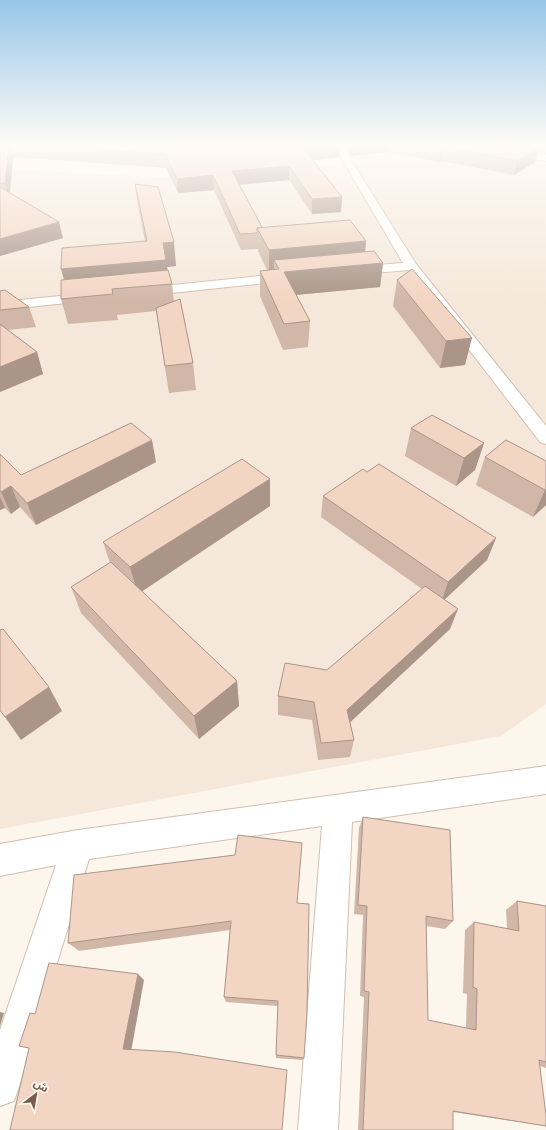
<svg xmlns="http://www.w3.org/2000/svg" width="546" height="1130" font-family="Signika,'Noto Sans Arabic',sans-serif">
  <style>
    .residential { fill: #f5e8da }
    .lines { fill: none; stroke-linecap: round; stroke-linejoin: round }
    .minor-casing { stroke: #d1beb0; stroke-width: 2 }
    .minor { fill: #fff; fill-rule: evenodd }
    .wall { fill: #d1b7a8 }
    .shaded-wall { fill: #aa9588 }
    .building { fill: #f3d5c3; stroke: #aa9588 }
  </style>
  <rect width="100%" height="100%" fill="#fdf6ec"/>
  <!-- residential -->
  <path class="residential" d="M 351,147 L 546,163 L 546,704 L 501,736 L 0,829 L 0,169 L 176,178 L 357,163 Z"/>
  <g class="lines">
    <!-- minor casing -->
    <g class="minor-casing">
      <g id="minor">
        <path d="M 333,144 L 341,144 L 416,264 L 546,426 L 546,444 L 540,442 L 408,270 L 352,275 L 347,274 L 346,271 L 347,268 L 352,267 L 403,263 Z"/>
        <path d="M 505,152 L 546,155 L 546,161 L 502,157 L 500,155 L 502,153 Z"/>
        <path d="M 289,273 L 294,274 L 295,277 L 294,280 L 143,296 L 138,295 L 136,292 L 138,289 L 143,288 Z"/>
        <path d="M 90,293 L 95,294 L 97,297 L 95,300 L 0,310 L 0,302 Z"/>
        <path d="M 546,766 L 546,794 L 352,822 L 338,1130 L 298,1130 L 322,826 L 89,859 L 19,1087 L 14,1101 L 0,1106 L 0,1030 L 56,865 L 0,876 L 0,844 L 78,830 Z"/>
      </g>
    </g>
    <!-- minor -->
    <use href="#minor" class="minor"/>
  </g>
  <!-- wall -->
  <g class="wall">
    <path d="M 0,144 L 340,144 L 339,157 L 313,160 L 342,197 L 341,212 L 312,214 L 289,180 L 240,185 L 262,227 L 366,241 L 365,252 L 383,263 L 380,287 L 296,295 L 310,321 L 308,347 L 283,350 L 260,296 L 260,271 L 267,270 L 258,251 L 258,249 L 241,250 L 214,190 L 178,193 L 166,168 L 13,157 L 10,193 L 63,238 L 0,256 Z"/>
    <path d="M 342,144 L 546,144 L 546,154 L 537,153 L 535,162 L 514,175 L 442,161 L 439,162 L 389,152 L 350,156 Z"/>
    <path d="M 135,184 L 176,266 L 167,267 L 168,270 L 172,284 L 174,302 L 193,363 L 196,390 L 169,393 L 156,311 L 117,315 L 118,320 L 68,324 L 61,299 L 64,279 L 145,241 L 138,206 Z"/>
    <path d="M 397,280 L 465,365 L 440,368 L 393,306 Z"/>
    <path d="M 0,291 L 29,307 L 36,327 L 8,330 L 37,352 L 43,374 L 0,392 Z"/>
    <path d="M 411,428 L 484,443 L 475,470 L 456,486 L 405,456 Z"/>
    <path d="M 0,454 L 21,475 L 156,462 L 36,525 L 20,507 L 11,514 L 5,508 L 0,510 Z"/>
    <path d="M 485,457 L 546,461 L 546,505 L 533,517 L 476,485 Z"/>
    <path d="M 367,472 L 496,538 L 487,560 L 444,599 L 450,629 L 350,722 L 354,740 L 350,757 L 318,760 L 312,720 L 278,715 L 278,696 L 327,670 L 422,589 L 321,517 L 323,496 Z"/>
    <path d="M 270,506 L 142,591 L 237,681 L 239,706 L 199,739 L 81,613 L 71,587 L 110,563 L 103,542 Z"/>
    <path d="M 363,817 L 453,921 L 445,929 L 426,926 L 428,1020 L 466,1028 L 467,994 L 463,993 L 465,930 L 474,922 L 507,929 L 506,910 L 517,901 L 546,906 L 546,1068 L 540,1066 L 546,1126 L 532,1124 L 453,1112 L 453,1130 L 358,1130 L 364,997 L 360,996 L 363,915 L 354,914 L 359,828 Z"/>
    <path d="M 297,903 L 304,1058 L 302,1060 L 276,1058 L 278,1006 L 226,1002 L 224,997 L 230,930 L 79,951 L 68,943 Z"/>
  </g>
  <!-- shaded-wall -->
  <g class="shaded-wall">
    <path d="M 9,144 L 13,157 L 9,198 L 5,184 Z"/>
    <path d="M 340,144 L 339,157 L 302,162 L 303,148 Z"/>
    <path d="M 351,144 L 390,144 L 389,152 L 350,156 Z"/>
    <path d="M 445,147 L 442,161 L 439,162 L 441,149 Z"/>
    <path d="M 539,148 L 535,162 L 514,175 L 517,161 Z"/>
    <path d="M 289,166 L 289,180 L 233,185 L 232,171 Z"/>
    <path d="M 213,175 L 214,190 L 178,193 L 177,179 Z"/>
    <path d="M 342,197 L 341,212 L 312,214 L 312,199 Z"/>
    <path d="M 59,222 L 63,238 L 0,256 L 0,239 Z"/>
    <path d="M 366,241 L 364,264 L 383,263 L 380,287 L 284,296 L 279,269 L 274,260 L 274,274 L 269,274 L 269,250 Z"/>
    <path d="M 174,242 L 176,266 L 167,267 L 169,284 L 112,289 L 118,320 L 113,294 L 68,294 L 61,269 L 163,243 Z"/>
    <path d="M 472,338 L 465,365 L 440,368 L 446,341 Z"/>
    <path d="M 37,352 L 43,374 L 0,392 L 0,367 Z"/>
    <path d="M 152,440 L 156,462 L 36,525 L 27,503 Z"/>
    <path d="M 484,443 L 475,470 L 456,486 L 464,458 Z"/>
    <path d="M 270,479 L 270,506 L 138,594 L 130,567 Z"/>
    <path d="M 11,486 L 20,507 L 11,514 L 1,492 Z"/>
    <path d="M 546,489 L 546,505 L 533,517 L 545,490 Z"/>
    <path d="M 0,497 L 5,508 L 0,510 Z"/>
    <path d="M 496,538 L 487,560 L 441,603 L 448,582 Z"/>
    <path d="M 458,609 L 450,629 L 344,728 L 347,710 Z"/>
    <path d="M 237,681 L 239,706 L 199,739 L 194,716 Z"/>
    <path d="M 49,687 L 62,711 L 21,740 L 5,717 Z"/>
    <path d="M 138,974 L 144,980 L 131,1052 L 123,1049 Z"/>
    <path d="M 0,1012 L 4,1013 L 0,1026 Z"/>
  </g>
  <!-- building -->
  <g class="building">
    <path d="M 0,144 L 9,144 L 5,184 L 0,183 Z"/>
    <path d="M 12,144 L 340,144 L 303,148 L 342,197 L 312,199 L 289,166 L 232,171 L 262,227 L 257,228 L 257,233 L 240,234 L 213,175 L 177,179 L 165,154 Z"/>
    <path d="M 415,144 L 472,144 L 539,148 L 517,161 L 445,147 L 441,149 Z"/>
    <path d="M 135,184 L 158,187 L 174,242 L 163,243 L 166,260 L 61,269 L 62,248 L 147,241 Z"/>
    <path d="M 0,187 L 59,222 L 0,239 Z"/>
    <path d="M 350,220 L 366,241 L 269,250 L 257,228 Z"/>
    <path d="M 374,251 L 383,263 L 284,272 L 310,321 L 284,324 L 260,271 L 279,269 L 274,260 Z"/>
    <path d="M 412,269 L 472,338 L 446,341 L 397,280 Z"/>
    <path d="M 168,270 L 172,284 L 112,289 L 113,294 L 61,299 L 61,280 Z"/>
    <path d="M 5,290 L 29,307 L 0,310 L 0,291 Z"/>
    <path d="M 180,299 L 193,363 L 165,366 L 156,308 Z"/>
    <path d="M 0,324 L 37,352 L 0,367 Z"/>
    <path d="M 432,415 L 484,443 L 464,458 L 411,428 Z"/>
    <path d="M 131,423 L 152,440 L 27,503 L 11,486 L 1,492 L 0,491 L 0,454 L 21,475 Z"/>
    <path d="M 506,440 L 546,461 L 546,489 L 545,490 L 485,457 Z"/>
    <path d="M 242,459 L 270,479 L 130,567 L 103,542 Z"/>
    <path d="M 379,464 L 496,538 L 448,582 L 323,496 L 363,469 L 367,472 Z"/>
    <path d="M 111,562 L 237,681 L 194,716 L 71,587 Z"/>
    <path d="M 425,586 L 458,609 L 347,710 L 354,740 L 321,743 L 314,702 L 278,696 L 285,663 L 327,670 Z"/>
    <path d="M 3,629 L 49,687 L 5,717 L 0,710 L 0,630 Z"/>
    <path d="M 363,817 L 450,830 L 453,921 L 426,916 L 428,1020 L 476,1030 L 477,989 L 473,987 L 474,922 L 519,931 L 517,901 L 546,906 L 546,1062 L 539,1060 L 546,1115 L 546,1126 L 453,1111 L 453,1130 L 363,1130 L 369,992 L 364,991 L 367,906 L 358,905 Z"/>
    <path d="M 238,835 L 302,843 L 297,903 L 309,904 L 307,1013 L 304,1058 L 276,1055 L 278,1001 L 224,997 L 231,921 L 68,943 L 74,875 L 235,855 Z"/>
    <path d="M 49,963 L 138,974 L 123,1049 L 175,1052 L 287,1070 L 282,1130 L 10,1130 L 29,1048 L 19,1046 L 30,1013 L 35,1014 Z"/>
  </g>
  <!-- sky -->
  <linearGradient id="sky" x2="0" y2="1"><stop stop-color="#97c7e8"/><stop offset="0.48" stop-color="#fefbf6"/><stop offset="1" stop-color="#fefbf6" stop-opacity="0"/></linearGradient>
  <rect width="546" height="302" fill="url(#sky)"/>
  <!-- north arrow -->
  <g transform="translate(36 1094) rotate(31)" stroke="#fffaf3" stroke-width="3" paint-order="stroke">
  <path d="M0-3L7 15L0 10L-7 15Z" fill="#7a5c4d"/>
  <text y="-6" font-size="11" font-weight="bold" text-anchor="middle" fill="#7a5c4d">ش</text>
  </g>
</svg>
